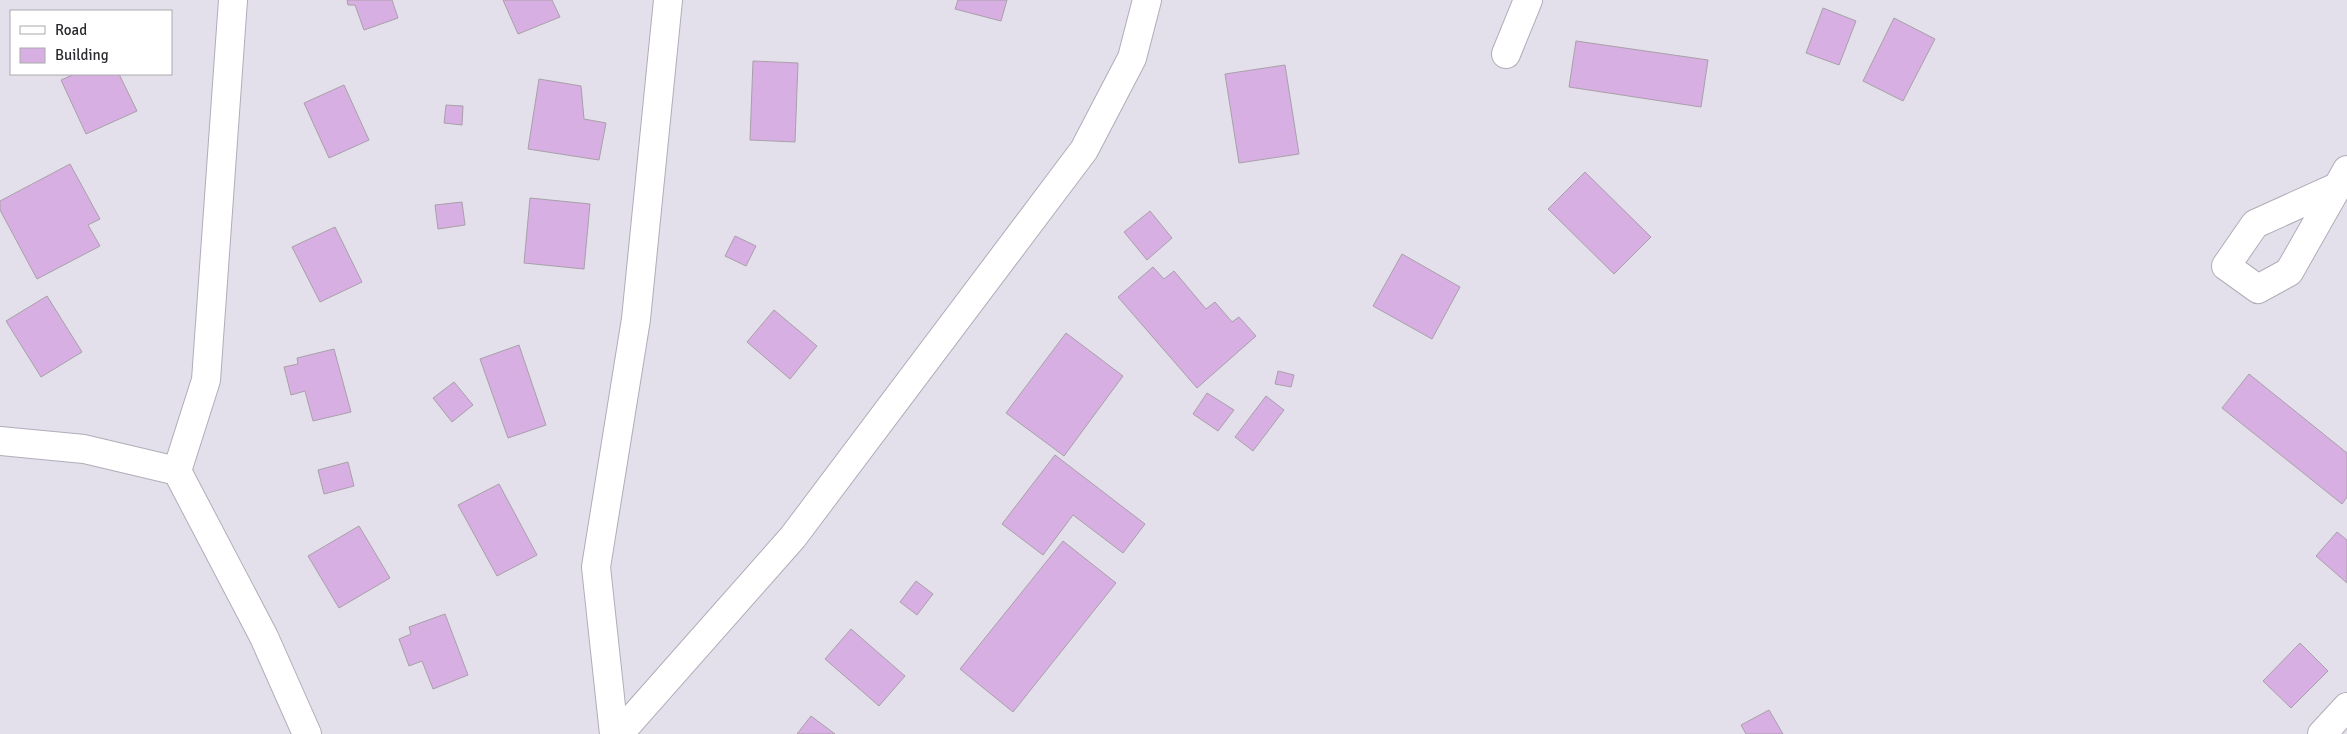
<svg xmlns="http://www.w3.org/2000/svg" width="2347" height="734" font-family="Signika,sans-serif">
  <style>
    .building { fill: #d8afe2; stroke: #a8a0a9 }
    .lines { fill: none; stroke-linecap: round; stroke-linejoin: round }
    .minor-casing { stroke: #b0adb8; stroke-width: 30 }
    .minor { stroke: #fff; stroke-width: 28 }
  </style>
  <rect width="100%" height="100%" fill="#e3e0eb"/>
  <!-- building -->
  <g class="building">
    <path d="M 347,0 L 392,0 L 398,18 L 364,30 L 355,5 L 348,5 Z"/>
    <path d="M 503,0 L 552,0 L 560,17 L 518,34 Z"/>
    <path d="M 958,0 L 1007,0 L 1001,21 L 955,9 Z"/>
    <path d="M 1823,8 L 1856,21 L 1839,65 L 1806,53 Z"/>
    <path d="M 1894,18 L 1935,39 L 1903,101 L 1863,81 Z"/>
    <path d="M 1576,41 L 1708,60 L 1701,107 L 1569,87 Z"/>
    <path d="M 753,61 L 798,63 L 795,142 L 750,140 Z"/>
    <path d="M 1285,65 L 1299,154 L 1239,163 L 1225,74 Z"/>
    <path d="M 75,74 L 119,74 L 137,111 L 86,134 L 61,80 Z"/>
    <path d="M 539,79 L 581,86 L 584,119 L 606,123 L 599,160 L 528,149 Z"/>
    <path d="M 344,85 L 369,140 L 329,158 L 304,103 Z"/>
    <path d="M 446,105 L 463,106 L 462,125 L 444,123 Z"/>
    <path d="M 70,164 L 100,219 L 88,225 L 100,246 L 37,279 L 0,210 L 0,201 Z"/>
    <path d="M 1585,172 L 1651,237 L 1614,274 L 1548,209 Z"/>
    <path d="M 530,198 L 590,204 L 584,269 L 524,263 Z"/>
    <path d="M 462,202 L 465,225 L 438,229 L 435,205 Z"/>
    <path d="M 1150,211 L 1172,238 L 1147,260 L 1124,232 Z"/>
    <path d="M 335,227 L 362,282 L 320,302 L 292,247 Z"/>
    <path d="M 735,236 L 756,246 L 746,266 L 725,256 Z"/>
    <path d="M 1402,254 L 1460,287 L 1432,339 L 1373,306 Z"/>
    <path d="M 1153,267 L 1164,279 L 1174,271 L 1206,309 L 1215,302 L 1232,322 L 1239,317 L 1256,336 L 1197,388 L 1118,297 Z"/>
    <path d="M 47,296 L 82,352 L 41,377 L 6,321 Z"/>
    <path d="M 774,310 L 817,346 L 790,379 L 747,342 Z"/>
    <path d="M 1066,333 L 1123,376 L 1064,456 L 1006,413 Z"/>
    <path d="M 519,345 L 546,425 L 508,438 L 480,359 Z"/>
    <path d="M 334,349 L 351,412 L 313,421 L 305,391 L 291,395 L 284,367 L 298,364 L 297,358 Z"/>
    <path d="M 1278,371 L 1294,375 L 1291,387 L 1275,384 Z"/>
    <path d="M 2249,374 L 2347,453 L 2347,497 L 2342,504 L 2222,408 Z"/>
    <path d="M 454,382 L 473,405 L 452,422 L 433,398 Z"/>
    <path d="M 1207,393 L 1234,410 L 1218,431 L 1193,414 Z"/>
    <path d="M 1266,396 L 1284,410 L 1253,451 L 1235,437 Z"/>
    <path d="M 1055,455 L 1145,524 L 1123,553 L 1073,515 L 1043,555 L 1002,524 Z"/>
    <path d="M 348,462 L 354,486 L 324,494 L 318,470 Z"/>
    <path d="M 499,484 L 537,555 L 497,576 L 458,505 Z"/>
    <path d="M 359,526 L 390,578 L 339,608 L 308,556 Z"/>
    <path d="M 2337,532 L 2347,540 L 2347,583 L 2316,556 Z"/>
    <path d="M 1063,541 L 1116,583 L 1013,712 L 960,669 Z"/>
    <path d="M 916,581 L 933,594 L 917,615 L 900,602 Z"/>
    <path d="M 445,614 L 468,675 L 433,689 L 422,661 L 409,666 L 399,639 L 411,634 L 409,627 Z"/>
    <path d="M 851,629 L 905,676 L 879,706 L 825,659 Z"/>
    <path d="M 2300,643 L 2328,671 L 2291,708 L 2263,681 Z"/>
    <path d="M 1769,710 L 1783,734 L 1746,734 L 1741,725 Z"/>
    <path d="M 811,716 L 835,734 L 797,734 Z"/>
  </g>
  <g class="lines">
    <!-- minor casing -->
    <g class="minor-casing">
      <g id="minor">
        <path d="M 1506,54 L 1528,0"/>
        <path d="M 2339,186 L 2255,224 L 2226,266 L 2258,289 L 2289,272 L 2347,170"/>
        <path d="M 0,441 L 84,449 L 177,471 L 264,637 L 307,734"/>
        <path d="M 177,471 L 206,380 L 233,0"/>
        <path d="M 614,734 L 596,567 L 636,319 L 668,0"/>
        <path d="M 619,734 L 793,537 L 1084,150 L 1132,58 L 1147,0"/>
        <path d="M 2322,734 L 2347,707"/>
      </g>
    </g>
    <!-- minor -->
    <use href="#minor" class="minor"/>
  </g>
  <!-- legend -->
  <rect x="10" y="10" width="162" height="65" fill="#ffffff" stroke="#aaaaac"/>
  <rect x="20" y="26" width="25" height="8" fill="#ffffff" stroke="#aaaaac"/>
  <text x="55" y="35" font-size="15" fill="#2b2a2f">Road</text>
  <rect x="20" y="48" width="25" height="15" fill="#d8afe2" stroke="#aaaaac"/>
  <text x="55" y="60" font-size="15" fill="#2b2a2f">Building</text>
</svg>
